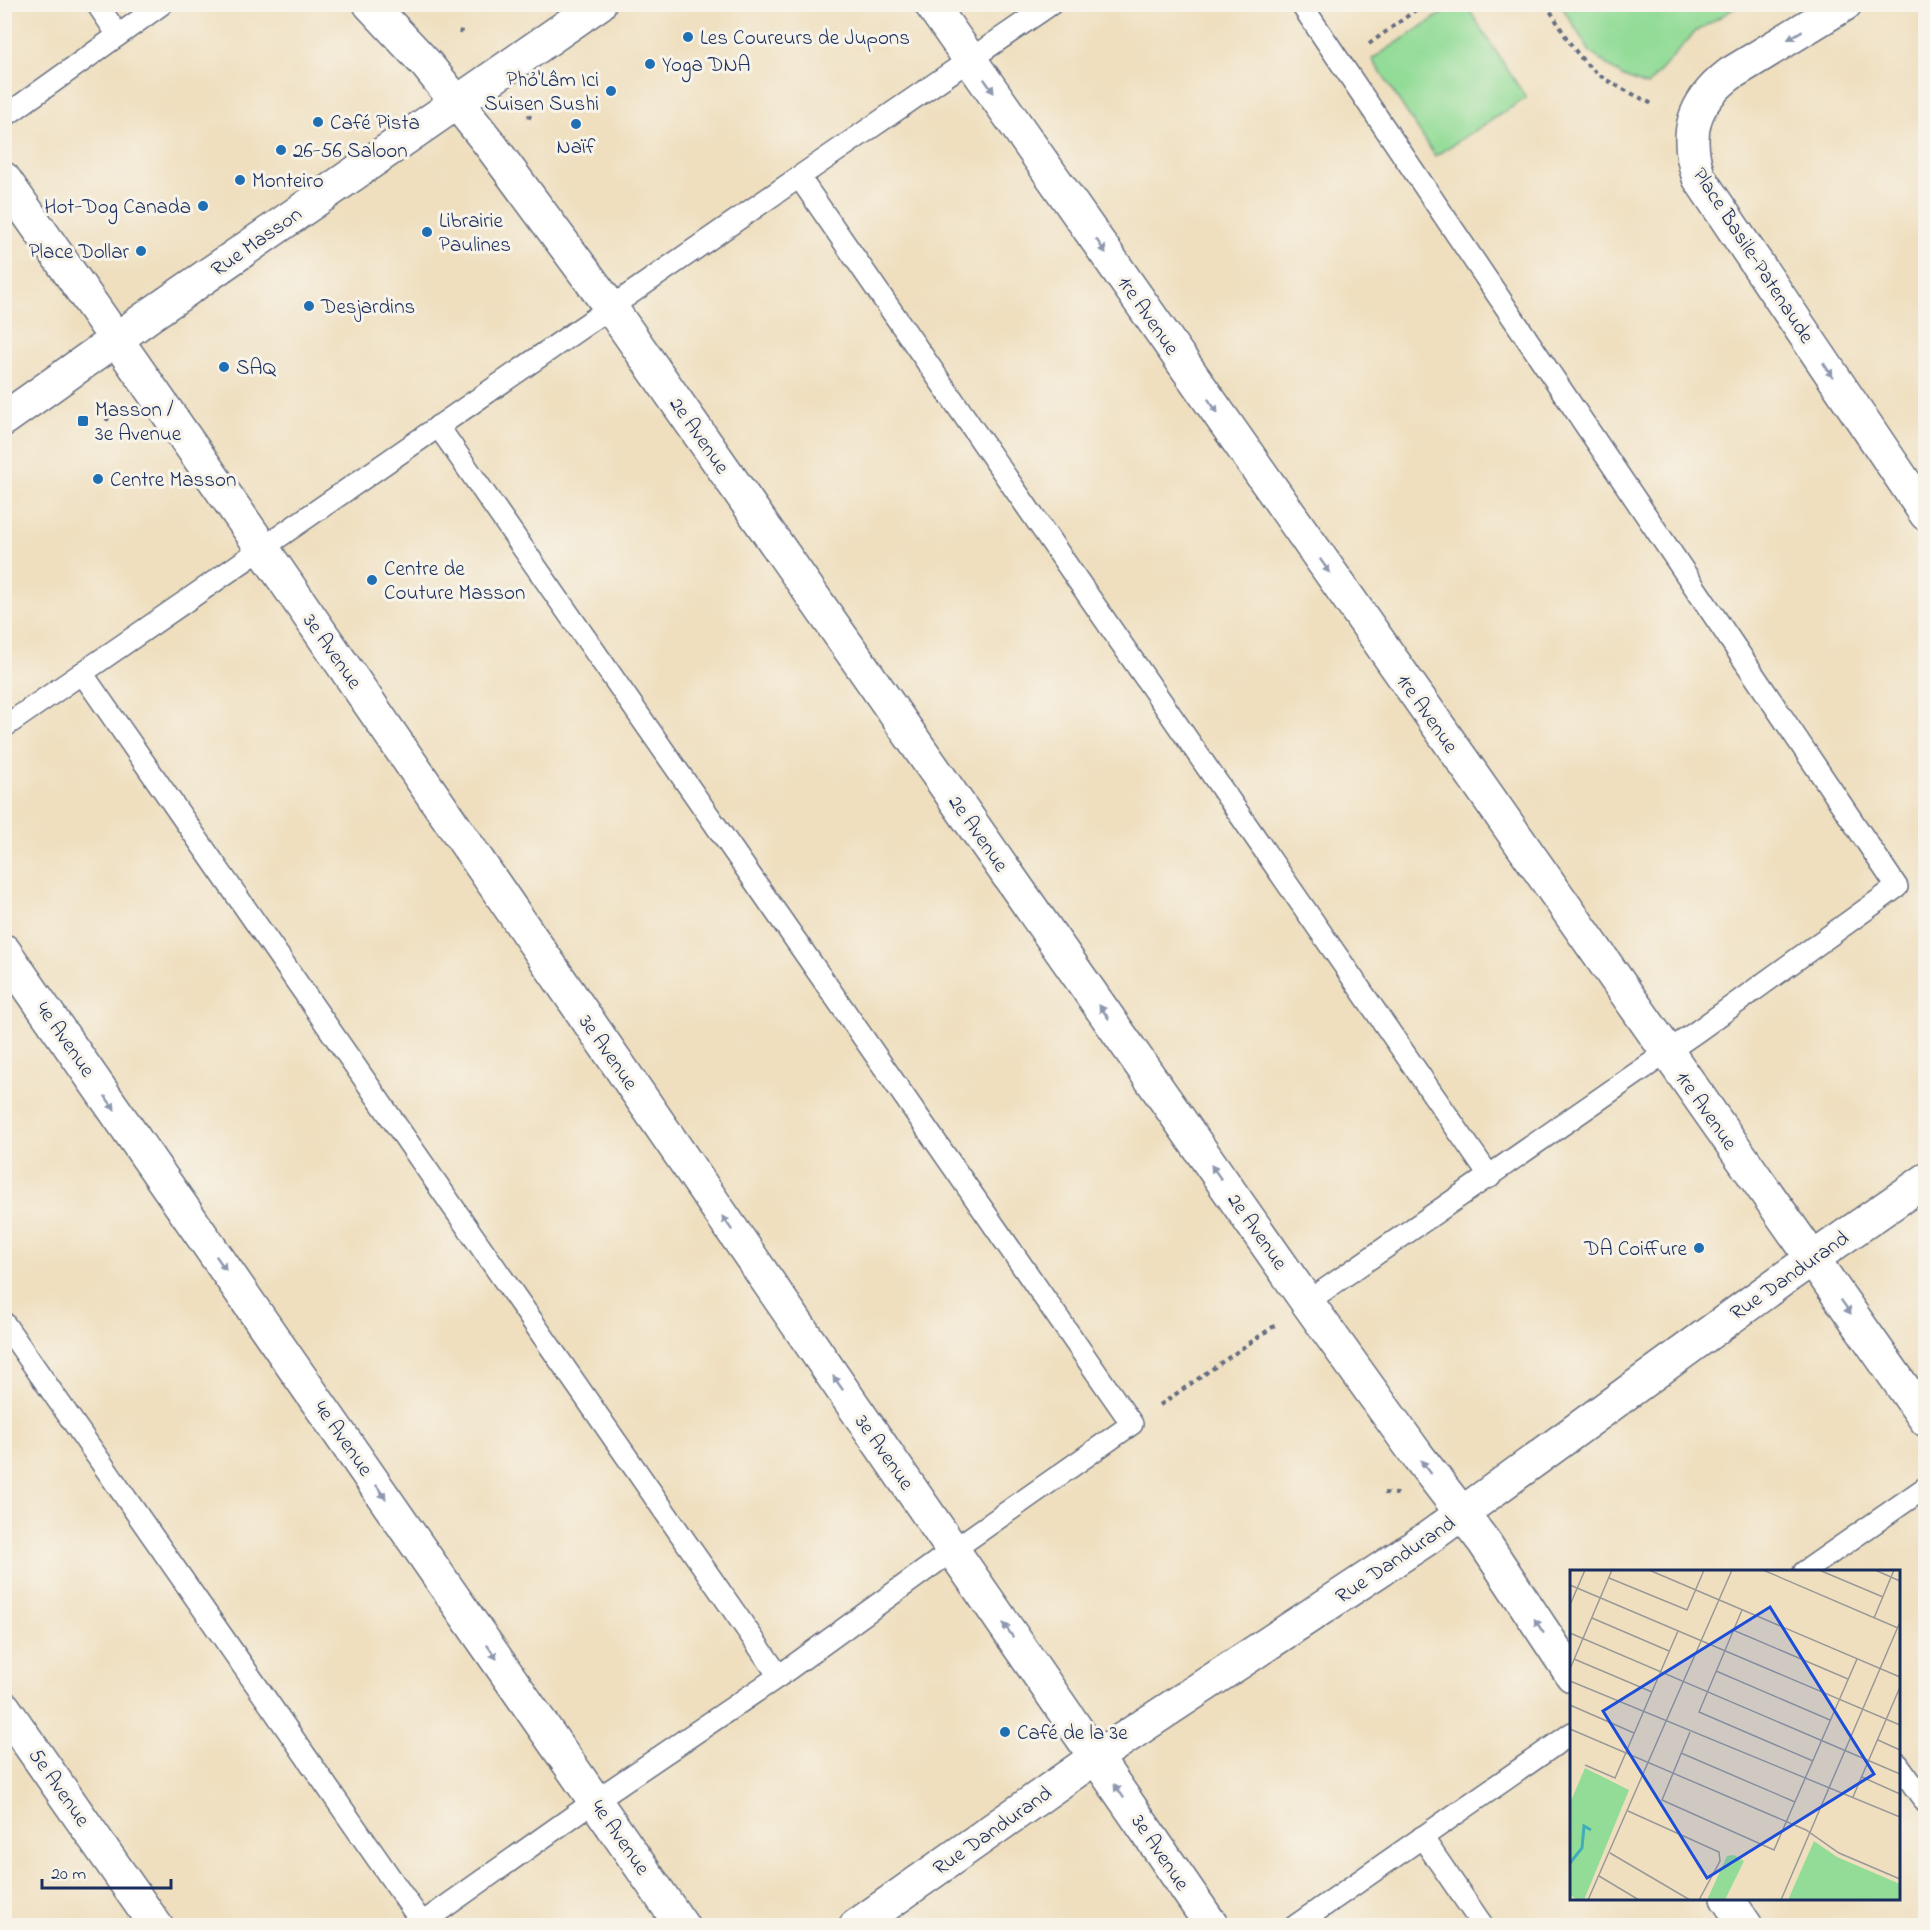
<svg xmlns="http://www.w3.org/2000/svg" width="1930" height="1930" font-family="'Indie Flower',sans-serif">
  <style>
    .green { fill: #93dc97; stroke: #57867a; stroke-width: 1.5 }
    .lines { fill: none; stroke-linecap: round; stroke-linejoin: round }
    .lane-casing { stroke: #656d80; stroke-width: 24 }
    .street-casing { stroke: #656d80; stroke-width: 36 }
    .secondary-casing { stroke: #656d80; stroke-width: 36 }
    .path { stroke: #656d80; stroke-width: 4; stroke-dasharray: 4.5 4.5; stroke-linecap: butt }
    .lane { stroke: #fff; stroke-width: 21 }
    .street { stroke: #fff; stroke-width: 33 }
    .secondary { stroke: #fff; stroke-width: 33 }
    .oneway { fill: #8d97ae }
    .poi-dot { fill: #1f6fb2; stroke: #f7f3e8; stroke-width: 2 }
    .labels { text-anchor: middle; stroke-width: 6; stroke-linejoin: round; paint-order: stroke }
    .poi-label { font-size: 21px; fill: #1b2f5e; stroke: #f7f3e8; text-anchor: start }
    .street-label { font-size: 21px; fill: #1b2f5e; stroke: #f7f3e8 }
    .inset-river { fill: none; stroke: #3faeba; stroke-width: 3 }
    .inset-road { fill: none; stroke: #9a9998; stroke-width: 1.5 }
    .view { fill: #1d4ed8; fill-opacity: 0.15; stroke: #1d4ed8; stroke-width: 3 }
    .inset-edge { fill: none; stroke: #1b2f5e; stroke-width: 3 }
  </style>
  <rect width="100%" height="100%" fill="#f7f3e8"/>
  <filter id="ink" filterUnits="userSpaceOnUse"><feTurbulence type="fractalNoise" baseFrequency=".0167" numOctaves="2"/><feDisplacementMap in="SourceGraphic" scale="12" xChannelSelector="R" yChannelSelector="G"/><feConvolveMatrix kernelMatrix="1 2 1 2 8 2 1 2 1" color-interpolation-filters="sRGB"/></filter>
  <filter id="wash" filterUnits="userSpaceOnUse"><feTurbulence type="fractalNoise" baseFrequency=".008" numOctaves="4" result="noise"/><feDisplacementMap in="SourceGraphic" scale="24" xChannelSelector="R" yChannelSelector="G"/><feGaussianBlur stdDeviation="1.35" result="paint"/><feColorMatrix in="noise" values="0 0 0 0 0 0 0 0 0 0 0 0 0 0 0 0 0 1.4 0 .05"/><feComposite in="paint" operator="in"/></filter>
  <g filter="url(#wash)">
    <rect width="100%" height="100%" fill="#efdfbf"/>
    <!-- green -->
    <g class="green">
      <path d="M 1455,5 L 1466,5 L 1526,98 L 1435,156 L 1372,59 Z"/>
      <path d="M 1561,5 L 1560,5 L 1740,5 L 1695,32 L 1647,86 L 1622,76 L 1590,52 Z"/>
    </g>
  </g>
  <g filter="url(#ink)">
    <g class="lines">
      <!-- lane casing -->
      <g class="lane-casing">
        <g id="lane">
          <path d="M 97,4 L 118,35"/>
          <path d="M 1301,4 L 1897,887 L 1699,1030 L 1307,1302"/>
          <path d="M 4,117 L 162,4"/>
          <path d="M 799,177 L 1490,1177"/>
          <path d="M 82,673 L 779,1676"/>
          <path d="M 4,727 L 799,177 L 1051,4"/>
          <path d="M 4,1323 L 422,1923"/>
          <path d="M 1804,1572 L 1926,1487"/>
          <path d="M 1898,1764 L 1926,1803"/>
          <path d="M 1422,1837 L 1483,1926"/>
          <path d="M 418,1926 L 596,1800 L 779,1676 L 953,1550 L 1132,1424 L 438,426"/>
          <path d="M 1295,1926 L 1572,1733"/>
        </g>
      </g>
      <!-- street casing -->
      <g class="street-casing">
        <g id="street">
          <path d="M 370,4 L 427,65 L 489,143 L 611,308 L 1307,1302 L 1417,1455 L 1484,1542 L 1572,1675"/>
          <path d="M 931,4 L 1926,1420"/>
          <path d="M 1845,4 L 1730,74 C 1692,103 1684,134 1699,178 L 1926,514"/>
          <path d="M 4,179 L 263,549 L 1212,1926"/>
          <path d="M 4,951 L 682,1926"/>
          <path d="M 4,1708 L 156,1926"/>
          <path d="M 1727,1898 L 1746,1926"/>
          <path d="M 856,1926 L 1096,1757 L 1428,1538 L 1786,1277 L 1926,1180"/>
        </g>
      </g>
      <!-- secondary casing -->
      <g class="secondary-casing">
        <path id="secondary" d="M 4,419 L 153,313 L 599,4"/>
      </g>
      <!-- path -->
      <g class="path">
        <path d="M 1546,4 C 1560,26 1573,53 1593,70 C 1611,85 1634,94 1654,105"/>
        <path d="M 460,34 L 462,26"/>
        <path d="M 1369,44 L 1424,4"/>
        <path d="M 527,116 L 534,118"/>
        <path d="M 107,421 L 109,408"/>
        <path d="M 1160,1405 L 1277,1324"/>
        <path d="M 1384,1493 L 1398,1494"/>
      </g>
      <!-- lane -->
      <use href="#lane" class="lane"/>
      <!-- street -->
      <use href="#street" class="street"/>
      <!-- secondary -->
      <use href="#secondary" class="secondary"/>
    </g>
    <!-- one-way arrows -->
    <defs><path id="oneway-solid" d="M-6-.8H1V-3.2L6.5 0L1 3.2V.8H-6Z" transform="scale(1.5)"/></defs>
    <g class="oneway">
      <use href="#oneway-solid" transform="translate(1795 35) rotate(149)"/>
      <use href="#oneway-solid" transform="translate(989 86) rotate(55)"/>
      <use href="#oneway-solid" transform="translate(1101 246) rotate(55)"/>
      <use href="#oneway-solid" transform="translate(1828 370) rotate(56)"/>
      <use href="#oneway-solid" transform="translate(1213 406) rotate(55)"/>
      <use href="#oneway-solid" transform="translate(1325 566) rotate(55)"/>
      <use href="#oneway-solid" transform="translate(1104 1012) rotate(-125)"/>
      <use href="#oneway-solid" transform="translate(110 1103) rotate(55)"/>
      <use href="#oneway-solid" transform="translate(1216 1172) rotate(-125)"/>
      <use href="#oneway-solid" transform="translate(727 1223) rotate(-125)"/>
      <use href="#oneway-solid" transform="translate(221 1263) rotate(55)"/>
      <use href="#oneway-solid" transform="translate(1846 1307) rotate(55)"/>
      <use href="#oneway-solid" transform="translate(838 1383) rotate(-125)"/>
      <use href="#oneway-solid" transform="translate(1426 1467) rotate(-128)"/>
      <use href="#oneway-solid" transform="translate(381 1492) rotate(55)"/>
      <use href="#oneway-solid" transform="translate(1539 1626) rotate(-123)"/>
      <use href="#oneway-solid" transform="translate(1008 1630) rotate(-125)"/>
      <use href="#oneway-solid" transform="translate(492 1652) rotate(55)"/>
      <use href="#oneway-solid" transform="translate(1119 1791) rotate(-125)"/>
    </g>
  </g>
  <!-- markers -->
  <g class="poi-dot">
    <circle cx="688" cy="37" r="6"/>
    <circle cx="650" cy="64" r="6"/>
    <circle cx="611" cy="91" r="6"/>
    <circle cx="318" cy="122" r="6"/>
    <circle cx="576" cy="124" r="6"/>
    <circle cx="281" cy="150" r="6"/>
    <circle cx="240" cy="180" r="6"/>
    <circle cx="203" cy="206" r="6"/>
    <circle cx="427" cy="232" r="6"/>
    <circle cx="141" cy="251" r="6"/>
    <circle cx="309" cy="306" r="6"/>
    <circle cx="224" cy="367" r="6"/>
    <rect x="77" y="415" width="12" height="12" rx="3"/>
    <circle cx="98" cy="479" r="6"/>
    <circle cx="372" cy="580" r="6"/>
    <circle cx="1699" cy="1248" r="6"/>
    <circle cx="1005" cy="1732" r="6"/>
  </g>
  <g class="labels">
    <!-- poi labels -->
    <g class="poi-label">
      <text x="700" y="44">Les Coureurs de Jupons</text>
      <text x="662" y="71">Yoga DNA</text>
      <text x="599" y="86" text-anchor="end">Phỏ'Lâm Ici<tspan x="599" dy="24">Suisen Sushi</tspan></text>
      <text x="330" y="129">Café Pista</text>
      <text x="576" y="153" text-anchor="middle">Naïf</text>
      <text x="293" y="157">26-56 Saloon</text>
      <text x="252" y="187">Monteiro</text>
      <text x="191" y="213" text-anchor="end">Hot-Dog Canada</text>
      <text x="439" y="227">Librairie<tspan x="439" dy="24">Paulines</tspan></text>
      <text x="129" y="258" text-anchor="end">Place Dollar</text>
      <text x="321" y="313">Desjardins</text>
      <text x="236" y="374">SAQ</text>
      <text x="95" y="416">Masson /<tspan x="95" dy="24">3e Avenue</tspan></text>
      <text x="110" y="486">Centre Masson</text>
      <text x="384" y="575">Centre de<tspan x="384" dy="24">Couture Masson</tspan></text>
      <text x="1687" y="1255" text-anchor="end">DA Coiffure</text>
      <text x="1017" y="1739">Café de la 3e</text>
    </g>
    <!-- street labels -->
    <g class="street-label">
      <text transform="translate(256 241) rotate(-35)" y="7">Rue Masson</text>
      <text transform="translate(1754 255) rotate(57)" y="7">Place Basile-Patenaude</text>
      <text transform="translate(1149 315) rotate(55)" y="7">1re Avenue</text>
      <text transform="translate(700 435) rotate(55)" y="7">2e Avenue</text>
      <text transform="translate(333 651) rotate(55)" y="7">3e Avenue</text>
      <text transform="translate(1428 713) rotate(55)" y="7">1re Avenue</text>
      <text transform="translate(979 833) rotate(55)" y="7">2e Avenue</text>
      <text transform="translate(66 1039) rotate(55)" y="7">4e Avenue</text>
      <text transform="translate(609 1052) rotate(55)" y="7">3e Avenue</text>
      <text transform="translate(1707 1110) rotate(55)" y="7">1re Avenue</text>
      <text transform="translate(1258 1231) rotate(55)" y="7">2e Avenue</text>
      <text transform="translate(1789 1275) rotate(-35)" y="7">Rue Dandurand</text>
      <text transform="translate(344 1438) rotate(55)" y="7">4e Avenue</text>
      <text transform="translate(885 1452) rotate(55)" y="7">3e Avenue</text>
      <text transform="translate(1395 1559) rotate(-34)" y="7">Rue Dandurand</text>
      <text transform="translate(60 1787) rotate(55)" y="7">5e Avenue</text>
      <text transform="translate(992 1830) rotate(-35)" y="7">Rue Dandurand</text>
      <text transform="translate(621 1837) rotate(55)" y="7">4e Avenue</text>
      <text transform="translate(1161 1852) rotate(56)" y="7">3e Avenue</text>
    </g>
  </g>
  <!-- overview -->
  <g transform="translate(1570 1570)">
    <rect width="330" height="330" fill="#efdfbf"/>
    <path d="M 15,198 L 59,220 L 14,330 L 8,330 L 0,325 L 0,233 ZM 244,271 L 267,287 L 330,314 L 330,330 L 218,330 ZM 164,285 L 174,291 L 155,330 L 137,330 L 157,286 Z" fill="#93dc97"/>
    <path class="inset-river" d="M 0,293 L 12,278 L 14,256 L 21,260"/>
    <path class="inset-road" d="M 79,0 L 330,107M 193,0 L 328,58M 249,0 L 313,27M 305,0 L 330,11M 39,8 L 117,40 L 134,0M 0,15 L 330,155M 0,35 L 15,0M 172,40 L 129,142 L 243,191M 22,48 L 99,81M 304,48 L 324,0M 163,60 L 278,109M 0,63 L 330,204M 4,89 L 82,122M 0,99 L 42,0M 146,101 L 260,150M 0,111 L 330,247M 0,135 L 64,163M 0,159 L 236,260 L 269,283 L 330,309M 120,162 L 92,230 L 204,280 L 287,89M 308,170 L 330,180M 111,183 L 225,232M 15,195 L 45,208 L 108,61M 292,207 L 330,224M 283,227 L 330,117M 58,241 L 149,282 L 150,291 L 129,330M 40,283 L 120,330M 29,306 L 69,330M 18,330 L 162,0M 211,330 L 330,52"/>
    <path class="view" d="M 200,37 L 304,204 L 137,308 L 33,141 Z"/>
    <rect width="330" height="330" class="inset-edge"/>
  </g>
  <!-- margin -->
  <rect width="1930" height="1930" fill="none" stroke="#f7f3e8" stroke-width="24"/>
  <!-- scale -->
  <path d="M42 1879v9h129v-9" fill="none" stroke="#1b2f5e" stroke-width="3"/>
  <text x="51" y="1879" font-size="18" fill="#1b2f5e" stroke="#f7f3e8" stroke-width="4.5" paint-order="stroke">20 m</text>
</svg>
